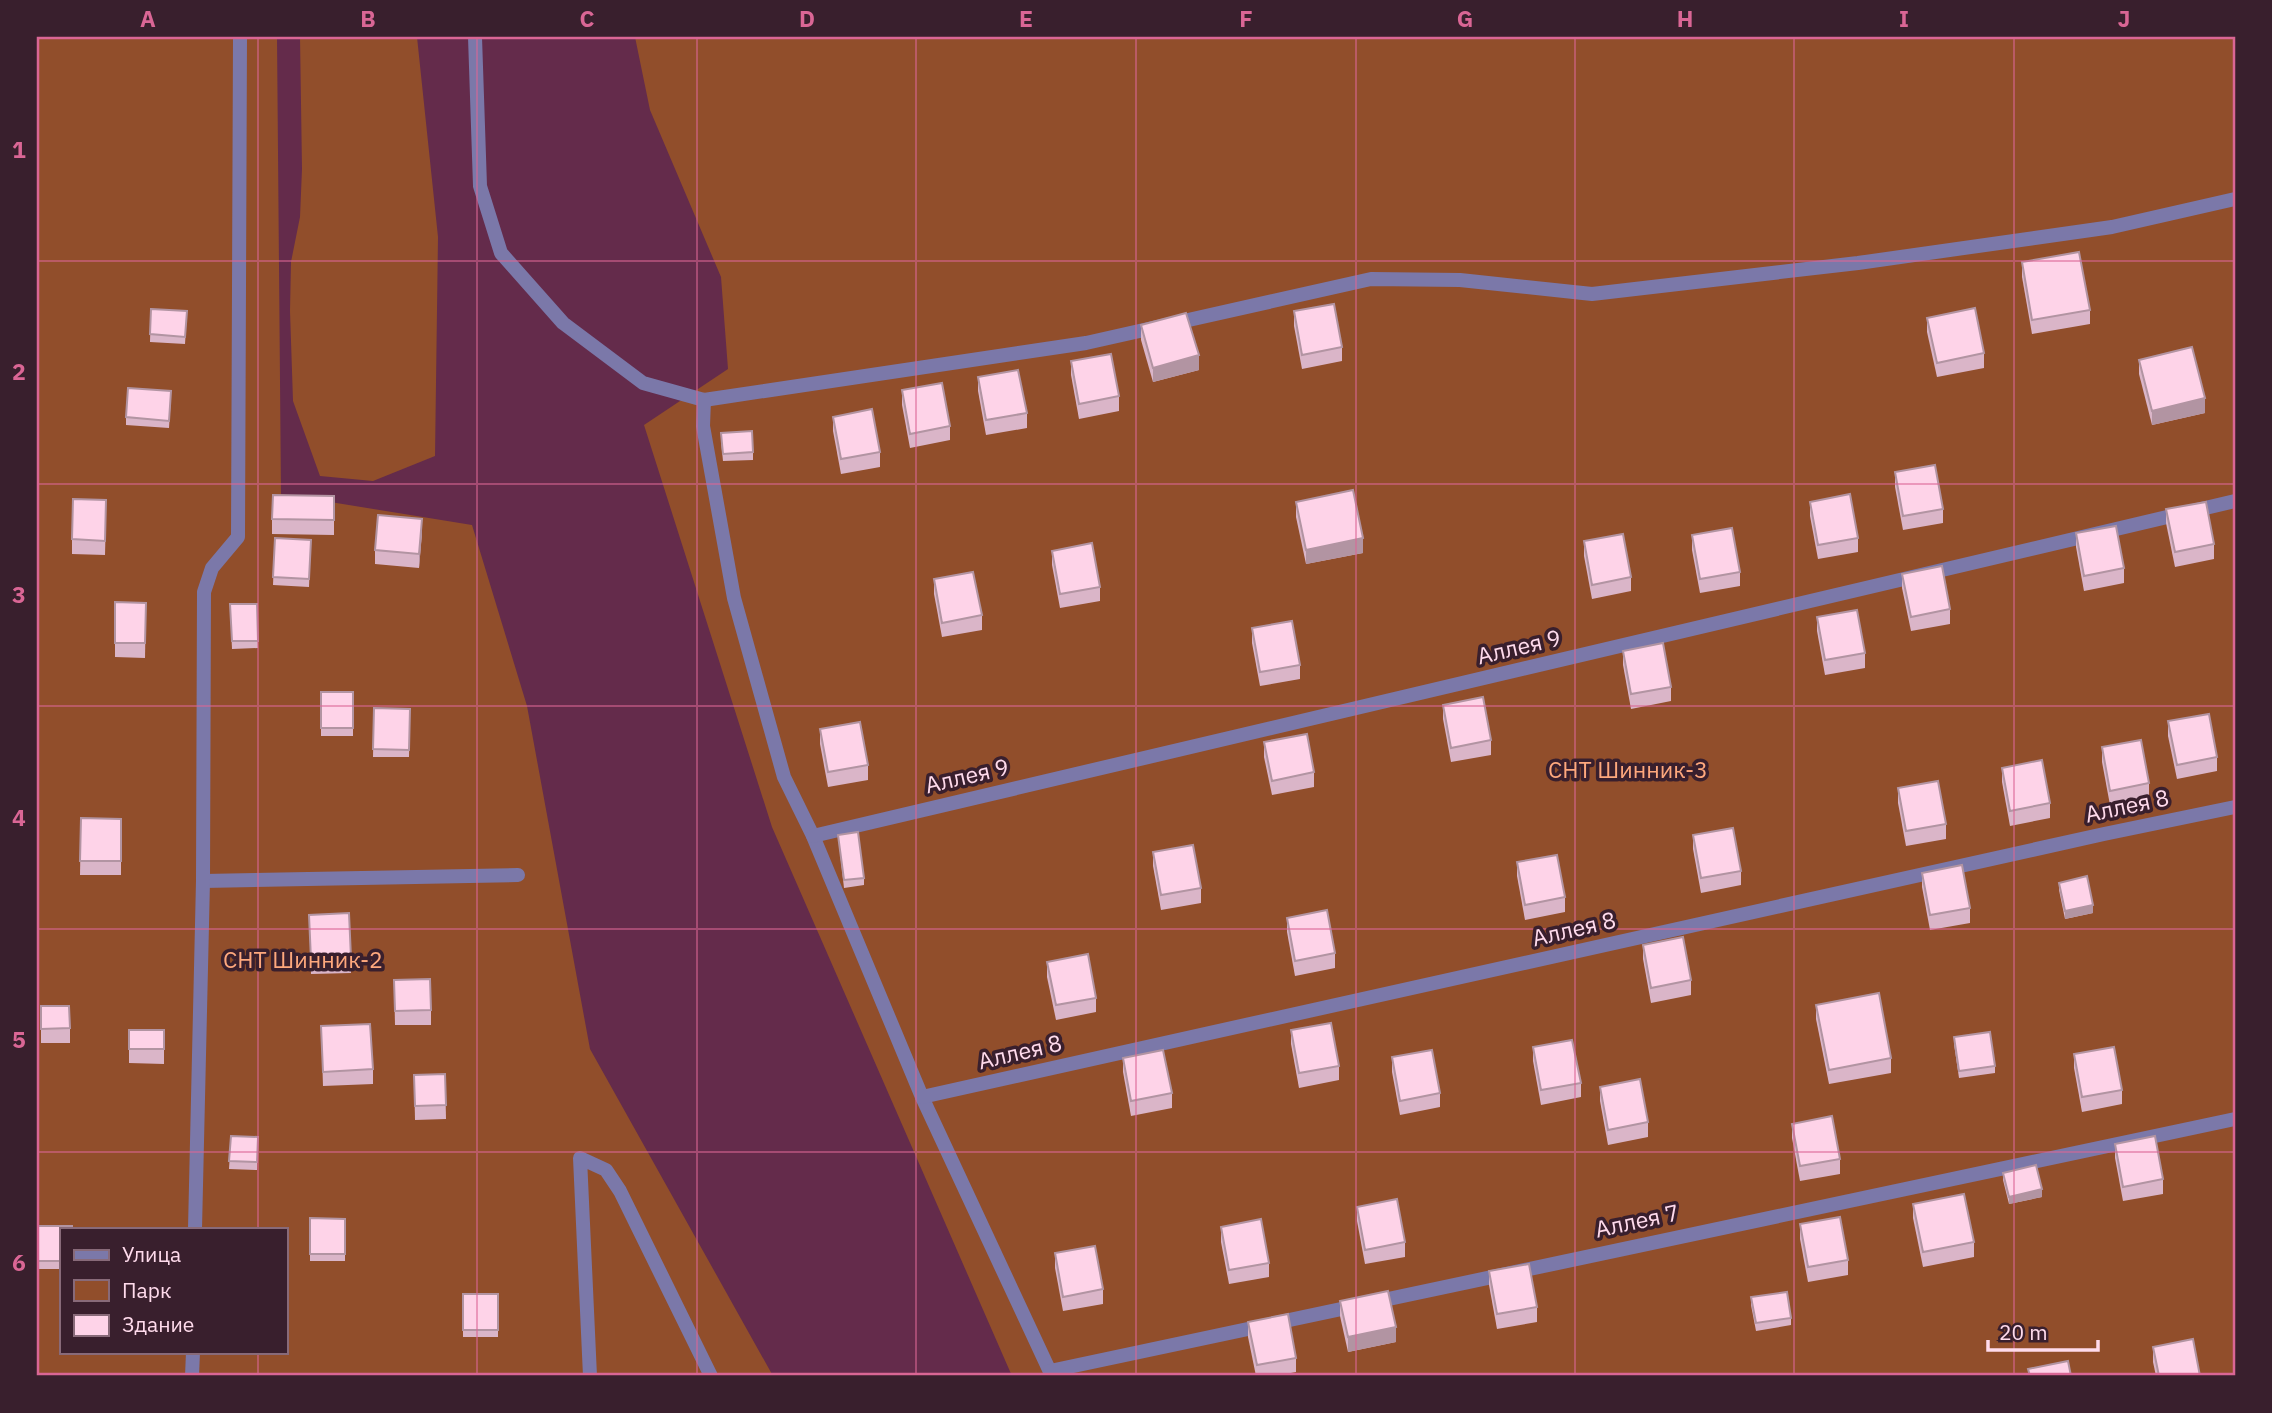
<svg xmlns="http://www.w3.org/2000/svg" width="2272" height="1413" font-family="'IBM Plex Sans',sans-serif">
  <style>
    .green { fill: #914e2b; fill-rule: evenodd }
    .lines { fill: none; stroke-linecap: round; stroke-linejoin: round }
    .lane { stroke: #7b78a9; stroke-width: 14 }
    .street { stroke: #7b78a9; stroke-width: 14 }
    .wall { fill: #dab5c8 }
    .shaded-wall { fill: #b294a2 }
    .building { fill: #fed3e8; stroke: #b294a2; stroke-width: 2 }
    .grid { fill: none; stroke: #da6695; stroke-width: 2; stroke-opacity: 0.55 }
    .labels { text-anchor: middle; stroke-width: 7; stroke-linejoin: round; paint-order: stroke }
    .street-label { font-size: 23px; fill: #ffdbec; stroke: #391f2d }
    .park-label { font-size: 23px; fill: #fea87d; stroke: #391f2d }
    .neatline { fill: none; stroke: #da6695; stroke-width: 2.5 }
    .grid-label { font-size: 23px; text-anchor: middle; font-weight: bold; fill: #da6695 }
  </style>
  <rect width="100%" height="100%" fill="#642b4b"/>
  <!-- green -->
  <g class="green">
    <path d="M 37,37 L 277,37 L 281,494 L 472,525 L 527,706 L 590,1049 L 773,1376 L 37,1376 ZM 61,1229 L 285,1229 L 285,1352 L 61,1352 Z"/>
    <path d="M 300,37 L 417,37 L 438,237 L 435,456 L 373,481 L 320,476 L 293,401 L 290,311 L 291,262 L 300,217 L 302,169 Z"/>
    <path d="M 635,37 L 2235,37 L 2235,1376 L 1012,1376 L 772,827 L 644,425 L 728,369 L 721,277 L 650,110 Z"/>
  </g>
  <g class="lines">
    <!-- lane -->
    <g class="lane">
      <path d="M 475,37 L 480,186 L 501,253 L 563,323 L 643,383 L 704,400 L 1086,343 L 1371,279 L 1460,280 L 1592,294 L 1858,263 L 2112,227 L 2235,199"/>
      <path d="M 704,400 L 703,426 L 734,598 L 784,777 L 813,836 L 922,1097 L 1052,1376"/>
      <path d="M 813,836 L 2235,501"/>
      <path d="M 203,881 L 518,875"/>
      <path d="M 922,1097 L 2104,834 L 2235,807"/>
      <path d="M 1050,1371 L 2235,1119"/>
      <path d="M 590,1376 L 580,1158 L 606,1170 L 620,1191 L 711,1376"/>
    </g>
    <!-- street -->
    <g class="street">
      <path d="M 195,1229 L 203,881 L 204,592 L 212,568 L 238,537 L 240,37"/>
      <path d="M 192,1376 L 193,1352"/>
    </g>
  </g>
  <!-- wall -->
  <g class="wall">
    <path d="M 2022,262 L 2090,310 L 2090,324 L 2032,334 L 2022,277 Z"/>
    <path d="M 151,309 L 187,311 L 185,344 L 150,342 Z"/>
    <path d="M 1294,311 L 1342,347 L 1342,361 L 1302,369 L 1294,326 Z"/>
    <path d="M 1927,318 L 1984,353 L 1984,368 L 1937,377 L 1927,332 Z"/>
    <path d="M 1141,325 L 1199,370 L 1153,382 L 1141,340 Z"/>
    <path d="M 2139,360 L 2205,413 L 2152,425 L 2139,374 Z"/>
    <path d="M 1071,361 L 1119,396 L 1119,411 L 1079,419 L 1071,375 Z"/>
    <path d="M 978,377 L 1027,413 L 1027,428 L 986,435 L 978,391 Z"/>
    <path d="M 902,390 L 950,426 L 950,440 L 910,448 L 902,405 Z"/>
    <path d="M 171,398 L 169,428 L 126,425 L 126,417 Z"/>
    <path d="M 833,417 L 880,452 L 880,467 L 841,474 L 833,431 Z"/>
    <path d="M 721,441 L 753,452 L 753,460 L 723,461 Z"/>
    <path d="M 1895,472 L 1943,509 L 1943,523 L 1903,530 L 1895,487 Z"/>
    <path d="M 334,496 L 334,535 L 272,534 L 272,519 Z"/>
    <path d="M 1296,502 L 1363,553 L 1306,564 L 1296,517 Z"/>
    <path d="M 1810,502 L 1858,538 L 1858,552 L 1818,559 L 1810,516 Z"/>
    <path d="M 2166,509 L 2214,544 L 2214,559 L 2175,567 L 2166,523 Z"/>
    <path d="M 106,515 L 105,555 L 72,554 L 72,539 Z"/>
    <path d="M 422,533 L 419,568 L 375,564 L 375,550 Z"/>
    <path d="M 2076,533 L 2124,568 L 2124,583 L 2084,591 L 2076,547 Z"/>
    <path d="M 1692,535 L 1740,572 L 1740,586 L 1700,593 L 1692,550 Z"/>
    <path d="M 275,538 L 311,540 L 309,587 L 273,585 Z"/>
    <path d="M 1584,541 L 1631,577 L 1631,591 L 1592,599 L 1584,556 Z"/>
    <path d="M 1052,551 L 1100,587 L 1100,601 L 1060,608 L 1052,565 Z"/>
    <path d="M 1902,574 L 1950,609 L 1950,624 L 1911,631 L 1902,588 Z"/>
    <path d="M 934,579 L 982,615 L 982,630 L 942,637 L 934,594 Z"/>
    <path d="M 115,602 L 146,603 L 145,658 L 115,657 Z"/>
    <path d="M 230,604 L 257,604 L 258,648 L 232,649 Z"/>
    <path d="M 1817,617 L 1865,653 L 1865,668 L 1825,675 L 1817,631 Z"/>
    <path d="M 1252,628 L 1300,665 L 1300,679 L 1260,686 L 1252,643 Z"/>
    <path d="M 1623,651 L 1671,687 L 1671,701 L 1631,709 L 1623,665 Z"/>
    <rect x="321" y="692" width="32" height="44"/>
    <path d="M 1443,705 L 1491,740 L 1491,755 L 1451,762 L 1443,719 Z"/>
    <path d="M 374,708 L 410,709 L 409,757 L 373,757 Z"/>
    <path d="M 2168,721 L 2217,757 L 2217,771 L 2177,779 L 2168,736 Z"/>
    <path d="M 820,729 L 868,765 L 868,780 L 828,787 L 820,744 Z"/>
    <path d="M 1264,742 L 1314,772 L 1314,787 L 1272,795 L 1264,757 Z"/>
    <path d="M 2102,747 L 2149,783 L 2149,798 L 2110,805 L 2102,762 Z"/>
    <path d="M 2002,768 L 2050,803 L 2050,818 L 2010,826 L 2002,782 Z"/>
    <path d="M 1898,788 L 1946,824 L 1946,839 L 1906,846 L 1898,803 Z"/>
    <path d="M 81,818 L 121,819 L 121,875 L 80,875 Z"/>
    <path d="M 838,835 L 864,878 L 864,885 L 844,888 Z"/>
    <path d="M 1693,835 L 1741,871 L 1741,885 L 1701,893 L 1693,849 Z"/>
    <path d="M 1153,852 L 1201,888 L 1201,903 L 1161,910 L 1153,866 Z"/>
    <path d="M 1517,862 L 1565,897 L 1565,912 L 1525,920 L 1517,876 Z"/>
    <path d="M 1922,873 L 1970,908 L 1970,923 L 1930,930 L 1922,887 Z"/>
    <path d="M 2059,883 L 2093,913 L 2065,919 L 2059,890 Z"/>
    <path d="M 309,915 L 351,958 L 351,973 L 311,974 Z"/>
    <path d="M 1287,918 L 1335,953 L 1335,968 L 1295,976 L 1287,932 Z"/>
    <path d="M 1643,945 L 1691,980 L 1691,995 L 1651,1003 L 1643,959 Z"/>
    <path d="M 1047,962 L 1096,998 L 1096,1012 L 1056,1020 L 1047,977 Z"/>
    <path d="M 394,980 L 431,1010 L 431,1025 L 395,1025 Z"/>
    <path d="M 1816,1005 L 1891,1058 L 1891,1073 L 1829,1084 L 1816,1019 Z"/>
    <path d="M 41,1006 L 70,1028 L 70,1043 L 41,1043 Z"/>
    <path d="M 321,1026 L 373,1069 L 373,1084 L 323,1086 Z"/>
    <path d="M 129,1030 L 164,1030 L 164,1064 L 129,1063 Z"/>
    <path d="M 1291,1030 L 1339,1066 L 1339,1080 L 1299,1088 L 1291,1044 Z"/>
    <path d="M 1954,1037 L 1995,1066 L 1995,1073 L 1959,1078 L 1954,1044 Z"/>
    <path d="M 1533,1047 L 1581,1083 L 1581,1097 L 1541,1105 L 1533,1061 Z"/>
    <path d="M 2074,1054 L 2122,1090 L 2122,1104 L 2082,1112 L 2074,1068 Z"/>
    <path d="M 1392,1057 L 1440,1093 L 1440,1107 L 1400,1115 L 1392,1072 Z"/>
    <path d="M 1123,1058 L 1172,1093 L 1172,1108 L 1131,1116 L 1123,1072 Z"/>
    <path d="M 445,1074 L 446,1119 L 415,1120 L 414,1075 Z"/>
    <path d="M 1600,1087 L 1648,1122 L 1648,1137 L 1608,1145 L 1600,1101 Z"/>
    <path d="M 1792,1124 L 1840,1159 L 1840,1174 L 1800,1181 L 1792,1138 Z"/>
    <path d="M 231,1136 L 258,1137 L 257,1170 L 229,1169 Z"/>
    <path d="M 2115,1144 L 2163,1179 L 2163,1194 L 2123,1201 L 2115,1158 Z"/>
    <path d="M 2003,1173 L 2042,1197 L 2009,1204 L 2003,1180 Z"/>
    <path d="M 1913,1204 L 1974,1242 L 1974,1257 L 1923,1267 L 1913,1218 Z"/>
    <path d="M 1357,1207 L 1405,1242 L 1405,1257 L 1365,1264 L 1357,1221 Z"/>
    <path d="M 310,1218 L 345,1219 L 345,1261 L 310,1261 Z"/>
    <path d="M 1800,1224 L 1848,1260 L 1848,1275 L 1808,1282 L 1800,1239 Z"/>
    <path d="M 38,1226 L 61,1229 L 61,1269 L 38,1269 Z"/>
    <path d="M 1221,1227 L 1269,1263 L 1269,1277 L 1229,1284 L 1221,1242 Z"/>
    <path d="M 1055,1253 L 1103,1289 L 1103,1304 L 1063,1311 L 1055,1268 Z"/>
    <path d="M 1489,1271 L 1537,1307 L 1537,1322 L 1497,1329 L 1489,1285 Z"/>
    <rect x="463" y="1294" width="35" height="43"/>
    <path d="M 1751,1297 L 1791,1318 L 1791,1325 L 1756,1331 L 1751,1305 Z"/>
    <path d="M 1340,1301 L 1396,1342 L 1348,1352 L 1340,1316 Z"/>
    <path d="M 1248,1322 L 1296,1358 L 1296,1372 L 1275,1376 L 1256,1376 L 1248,1337 Z"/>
    <path d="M 2153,1347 L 2200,1376 L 2156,1376 L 2153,1362 Z"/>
  </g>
  <!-- shaded-wall -->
  <g class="shaded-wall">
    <path d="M 1199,355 L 1199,370 L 1153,382 L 1153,368 Z"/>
    <path d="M 2205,398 L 2205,413 L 2152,425 L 2152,411 Z"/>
    <path d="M 422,519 L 422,533 L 419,568 L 419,554 Z"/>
    <path d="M 1363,538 L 1363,553 L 1306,564 L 1306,550 Z"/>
    <path d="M 2093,905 L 2093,913 L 2065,919 L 2065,911 Z"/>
    <path d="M 2042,1189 L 2042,1197 L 2009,1204 L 2009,1197 Z"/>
    <path d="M 1396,1327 L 1396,1342 L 1348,1352 L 1348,1337 Z"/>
  </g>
  <!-- building -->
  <g class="building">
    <path d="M 2079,252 L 2090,310 L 2032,320 L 2022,262 Z"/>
    <path d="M 1334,304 L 1342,347 L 1302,355 L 1294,311 Z"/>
    <path d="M 1975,308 L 1984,353 L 1937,363 L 1927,318 Z"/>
    <path d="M 151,309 L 187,311 L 185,337 L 150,334 Z"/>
    <path d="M 1186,313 L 1199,355 L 1153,368 L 1141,325 Z"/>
    <path d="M 2192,347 L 2205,398 L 2152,411 L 2139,360 Z"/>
    <path d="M 1111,354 L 1119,396 L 1079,404 L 1071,361 Z"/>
    <path d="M 1018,370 L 1027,413 L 986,420 L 978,377 Z"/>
    <path d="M 942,383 L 950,426 L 910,434 L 902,390 Z"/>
    <path d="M 128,388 L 171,391 L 169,421 L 126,417 Z"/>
    <path d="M 872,409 L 880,452 L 841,459 L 833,417 Z"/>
    <path d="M 752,431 L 753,452 L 723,454 L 721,433 Z"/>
    <path d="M 1935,465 L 1943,509 L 1903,516 L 1895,472 Z"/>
    <path d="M 1353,490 L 1363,538 L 1306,550 L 1296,502 Z"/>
    <path d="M 1850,494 L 1858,538 L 1818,545 L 1810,502 Z"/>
    <path d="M 273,495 L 334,496 L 334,520 L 272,519 Z"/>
    <path d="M 73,499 L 106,500 L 105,541 L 72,539 Z"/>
    <path d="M 2206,502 L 2214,544 L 2175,552 L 2166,509 Z"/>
    <path d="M 378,515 L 422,519 L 419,554 L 375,550 Z"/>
    <path d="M 2116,526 L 2124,568 L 2084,576 L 2076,533 Z"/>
    <path d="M 1732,528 L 1740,572 L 1700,579 L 1692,535 Z"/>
    <path d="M 1623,534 L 1631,577 L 1592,585 L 1584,541 Z"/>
    <path d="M 275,538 L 311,540 L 309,579 L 273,577 Z"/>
    <path d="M 1092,543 L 1100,587 L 1060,594 L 1052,551 Z"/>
    <path d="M 1942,566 L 1950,609 L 1911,617 L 1902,574 Z"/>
    <path d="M 973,572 L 982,615 L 942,623 L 934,579 Z"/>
    <path d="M 115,602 L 146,603 L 145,643 L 115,643 Z"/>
    <path d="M 230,604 L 257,604 L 258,641 L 232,641 Z"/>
    <path d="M 1857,610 L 1865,653 L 1825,660 L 1817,617 Z"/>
    <path d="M 1292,621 L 1300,665 L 1260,672 L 1252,628 Z"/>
    <path d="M 1663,643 L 1671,687 L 1631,694 L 1623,651 Z"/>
    <rect x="321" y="692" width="32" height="36"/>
    <path d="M 1483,697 L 1491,740 L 1451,748 L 1443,705 Z"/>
    <path d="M 374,708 L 410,709 L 409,750 L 373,749 Z"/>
    <path d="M 2209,714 L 2217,757 L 2177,765 L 2168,721 Z"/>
    <path d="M 860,722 L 868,765 L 828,772 L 820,729 Z"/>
    <path d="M 1307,734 L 1314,772 L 1272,781 L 1264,742 Z"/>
    <path d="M 2141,740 L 2149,783 L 2110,791 L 2102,747 Z"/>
    <path d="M 2042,760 L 2050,803 L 2010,811 L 2002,768 Z"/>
    <path d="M 1938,781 L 1946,824 L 1906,831 L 1898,788 Z"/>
    <path d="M 81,818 L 121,819 L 121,861 L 80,861 Z"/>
    <path d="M 1733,828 L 1741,871 L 1701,878 L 1693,835 Z"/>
    <path d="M 858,832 L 864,878 L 844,880 L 838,835 Z"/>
    <path d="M 1193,845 L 1201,888 L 1161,895 L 1153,852 Z"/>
    <path d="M 1557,855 L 1565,897 L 1525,905 L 1517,862 Z"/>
    <path d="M 1962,865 L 1970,908 L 1930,915 L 1922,873 Z"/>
    <path d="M 2087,876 L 2093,905 L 2065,911 L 2059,883 Z"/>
    <path d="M 1327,910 L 1335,953 L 1295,961 L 1287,918 Z"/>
    <path d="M 349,913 L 351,958 L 311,960 L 309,915 Z"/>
    <path d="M 1683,937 L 1691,980 L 1651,988 L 1643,945 Z"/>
    <path d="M 1088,954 L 1096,998 L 1056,1005 L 1047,962 Z"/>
    <path d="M 430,979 L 431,1010 L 395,1011 L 394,980 Z"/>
    <path d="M 1879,993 L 1891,1058 L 1829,1070 L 1816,1005 Z"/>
    <path d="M 41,1006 L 69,1006 L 70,1028 L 41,1029 Z"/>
    <path d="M 1331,1023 L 1339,1066 L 1299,1073 L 1291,1030 Z"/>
    <path d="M 370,1024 L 373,1069 L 323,1072 L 321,1026 Z"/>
    <rect x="129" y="1030" width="35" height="19"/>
    <path d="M 1990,1032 L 1995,1066 L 1959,1071 L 1954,1037 Z"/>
    <path d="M 1572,1040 L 1581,1083 L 1541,1090 L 1533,1047 Z"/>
    <path d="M 2114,1047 L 2122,1090 L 2082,1097 L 2074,1054 Z"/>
    <path d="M 1163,1050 L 1172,1093 L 1131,1101 L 1123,1058 Z"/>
    <path d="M 1432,1050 L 1440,1093 L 1400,1101 L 1392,1057 Z"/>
    <path d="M 445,1074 L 446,1105 L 415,1106 L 414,1075 Z"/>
    <path d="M 1640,1079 L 1648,1122 L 1608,1130 L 1600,1087 Z"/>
    <path d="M 1832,1116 L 1840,1159 L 1800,1166 L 1792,1124 Z"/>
    <path d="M 231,1136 L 258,1137 L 257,1162 L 229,1161 Z"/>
    <path d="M 2155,1136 L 2163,1179 L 2123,1187 L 2115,1144 Z"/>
    <path d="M 2036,1165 L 2042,1189 L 2009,1197 L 2003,1173 Z"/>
    <path d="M 1964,1194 L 1974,1242 L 1923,1252 L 1913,1204 Z"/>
    <path d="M 1397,1199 L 1405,1242 L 1365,1250 L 1357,1207 Z"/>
    <path d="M 1840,1217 L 1848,1260 L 1808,1267 L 1800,1224 Z"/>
    <path d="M 310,1218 L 345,1219 L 345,1254 L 310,1254 Z"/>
    <path d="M 1261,1219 L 1269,1263 L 1229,1270 L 1221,1227 Z"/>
    <path d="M 38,1226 L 72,1226 L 72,1229 L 61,1229 L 61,1261 L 38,1261 Z"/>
    <path d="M 1095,1246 L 1103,1289 L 1063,1297 L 1055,1253 Z"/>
    <path d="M 1529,1264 L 1537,1307 L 1497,1314 L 1489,1271 Z"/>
    <path d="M 1388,1291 L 1396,1327 L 1348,1337 L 1340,1301 Z"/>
    <path d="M 1787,1292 L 1791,1318 L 1756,1323 L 1751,1297 Z"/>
    <rect x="463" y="1294" width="35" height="36"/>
    <path d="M 1288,1314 L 1296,1358 L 1257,1365 L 1248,1322 Z"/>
    <path d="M 2193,1339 L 2200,1376 L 2159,1376 L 2153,1347 Z"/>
    <path d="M 2068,1361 L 2071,1376 L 2030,1376 L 2028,1369 Z"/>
  </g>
  <!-- grid -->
  <path class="grid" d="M 258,37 L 258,1229M 477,37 L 477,1376M 697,37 L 697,1376M 916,37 L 916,1376M 1136,37 L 1136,1376M 1356,37 L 1356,1376M 1575,37 L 1575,1376M 1794,37 L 1794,1376M 2014,37 L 2014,1376M 37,261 L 2235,261M 37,484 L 2235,484M 37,706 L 2235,706M 37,929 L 2235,929M 37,1152 L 2235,1152M 258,1352 L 258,1376"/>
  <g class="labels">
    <!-- street labels -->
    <g class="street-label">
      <text transform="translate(1519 647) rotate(-13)" y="8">Аллея 9</text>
      <text transform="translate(967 776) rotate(-13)" y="8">Аллея 9</text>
      <text transform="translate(2127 806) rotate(-12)" y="8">Аллея 8</text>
      <text transform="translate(1574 929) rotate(-13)" y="8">Аллея 8</text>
      <text transform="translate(1020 1052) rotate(-13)" y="8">Аллея 8</text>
      <text transform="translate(1637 1221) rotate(-12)" y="8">Аллея 7</text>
    </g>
    <!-- park labels -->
    <g class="park-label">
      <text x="1628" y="778">СНТ Шинник-3</text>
      <text x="303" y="968">СНТ Шинник-2</text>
    </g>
  </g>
  <!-- border -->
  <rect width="2272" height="1413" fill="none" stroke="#391f2d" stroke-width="77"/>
  <!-- legend -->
  <rect x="60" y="1228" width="228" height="126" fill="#391f2d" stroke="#886a79" stroke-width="2"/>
  <rect x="74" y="1250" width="35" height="10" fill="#7b78a9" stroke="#886a79" stroke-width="2"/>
  <text x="122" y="1262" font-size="21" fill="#ffdbec">Улица</text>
  <rect x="74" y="1280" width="35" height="21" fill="#914e2b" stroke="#886a79" stroke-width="2"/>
  <text x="122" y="1298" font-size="21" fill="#ffdbec">Парк</text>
  <rect x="74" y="1315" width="35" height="21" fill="#fed3e8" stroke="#886a79" stroke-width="2"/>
  <text x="122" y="1332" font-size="21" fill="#ffdbec">Здание</text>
  <!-- scale -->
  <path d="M1988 1340v10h110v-10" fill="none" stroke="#ffdbec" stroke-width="3.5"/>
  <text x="1999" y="1340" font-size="21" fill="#ffdbec" stroke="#391f2d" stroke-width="5" paint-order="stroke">20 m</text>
  <rect x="38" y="38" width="2196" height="1336" class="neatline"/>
  <g class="grid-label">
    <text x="148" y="27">A</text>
    <text x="368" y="27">B</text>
    <text x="587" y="27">C</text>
    <text x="807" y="27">D</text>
    <text x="1026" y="27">E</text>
    <text x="1246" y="27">F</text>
    <text x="1465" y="27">G</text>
    <text x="1685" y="27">H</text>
    <text x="1904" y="27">I</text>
    <text x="2124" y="27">J</text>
    <text x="19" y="158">1</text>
    <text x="19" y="380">2</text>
    <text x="19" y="603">3</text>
    <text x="19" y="826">4</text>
    <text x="19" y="1048">5</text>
    <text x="19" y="1271">6</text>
  </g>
</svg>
